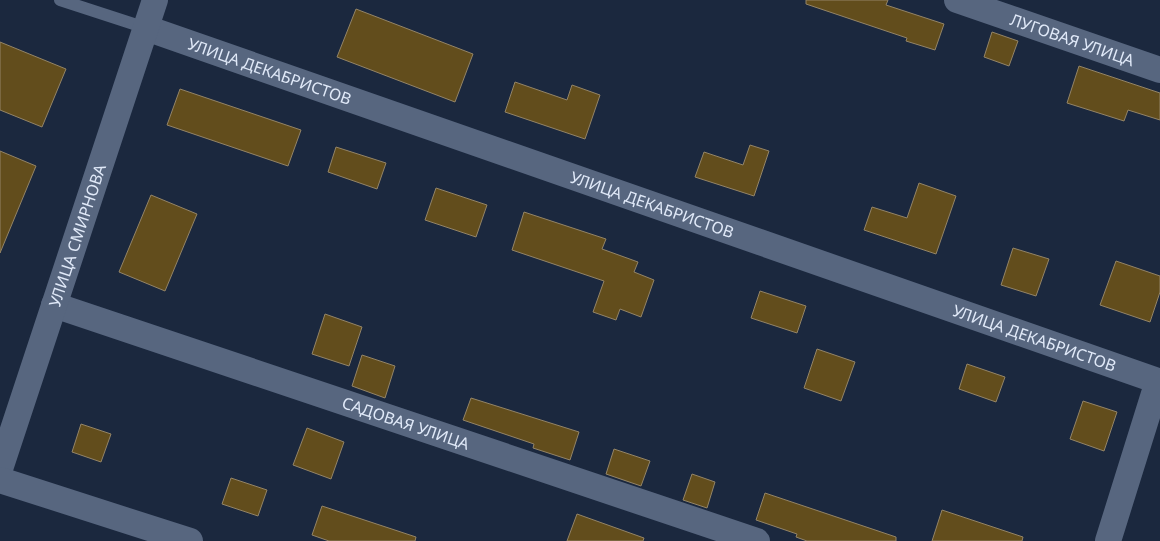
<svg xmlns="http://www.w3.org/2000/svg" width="1160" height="541" font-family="'Noto Sans',sans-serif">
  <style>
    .building { fill: #624d1c; stroke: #938467 }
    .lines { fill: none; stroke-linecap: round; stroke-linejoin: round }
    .service { stroke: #57667f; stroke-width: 12 }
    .minor { stroke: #57667f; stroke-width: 26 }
    .labels { text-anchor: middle; stroke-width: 4; stroke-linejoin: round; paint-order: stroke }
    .street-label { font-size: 16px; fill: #e0e9f8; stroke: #121e34 }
  </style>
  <rect width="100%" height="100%" fill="#1b283e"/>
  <!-- building -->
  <g class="building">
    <path d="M 806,0 L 888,0 L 886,5 L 944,24 L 935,50 L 906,41 L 907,38 L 806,4 Z"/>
    <path d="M 356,9 L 473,54 L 455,102 L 337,57 Z"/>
    <path d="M 992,32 L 1018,41 L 1009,66 L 984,57 Z"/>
    <path d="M 0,42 L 66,69 L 42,127 L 0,110 Z"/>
    <path d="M 1079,66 L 1160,93 L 1160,120 L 1128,110 L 1124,121 L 1067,103 Z"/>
    <path d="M 515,82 L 567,100 L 572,85 L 600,95 L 585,139 L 505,112 Z"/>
    <path d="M 180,89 L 301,130 L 288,166 L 167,125 Z"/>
    <path d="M 750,145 L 769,151 L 754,196 L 695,177 L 704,152 L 743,165 Z"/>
    <path d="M 336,147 L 386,163 L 377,189 L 328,172 Z"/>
    <path d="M 0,151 L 36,166 L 0,253 Z"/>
    <path d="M 919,183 L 956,196 L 936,254 L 864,230 L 872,207 L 907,218 Z"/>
    <path d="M 436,188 L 487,205 L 476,237 L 425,220 Z"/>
    <path d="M 151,195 L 197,214 L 165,291 L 119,272 Z"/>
    <path d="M 524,212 L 606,239 L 602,249 L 638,262 L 634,272 L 654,280 L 641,317 L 620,309 L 616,320 L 593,312 L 604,281 L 512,250 Z"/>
    <path d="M 1013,248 L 1049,259 L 1036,296 L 1001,285 Z"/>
    <path d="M 1116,261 L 1160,276 L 1160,292 L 1150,322 L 1100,305 Z"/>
    <path d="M 760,291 L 806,306 L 797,333 L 751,318 Z"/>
    <path d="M 325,314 L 362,327 L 349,366 L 312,354 Z"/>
    <path d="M 817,349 L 855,362 L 841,401 L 804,388 Z"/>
    <path d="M 362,355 L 395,366 L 385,398 L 352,386 Z"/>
    <path d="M 967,364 L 1005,377 L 996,402 L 959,389 Z"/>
    <path d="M 471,398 L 579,432 L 570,460 L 533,448 L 534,444 L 463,420 Z"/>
    <path d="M 1083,401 L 1117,412 L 1104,451 L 1070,439 Z"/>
    <path d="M 81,424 L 111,434 L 101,462 L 72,452 Z"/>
    <path d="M 307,428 L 344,442 L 331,479 L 293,465 Z"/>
    <path d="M 614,449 L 650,461 L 641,486 L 606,474 Z"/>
    <path d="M 692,474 L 715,482 L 707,508 L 683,500 Z"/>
    <path d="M 231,478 L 267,490 L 258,516 L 222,504 Z"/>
    <path d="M 765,493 L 896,537 L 896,541 L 807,541 L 796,537 L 797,534 L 756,520 Z"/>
    <path d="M 322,506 L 416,537 L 415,541 L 329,541 L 312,535 Z"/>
    <path d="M 942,510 L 1023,537 L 1022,541 L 932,541 Z"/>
    <path d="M 577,514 L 644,538 L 643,541 L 567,541 Z"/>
  </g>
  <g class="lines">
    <!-- service -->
    <path class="service" d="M 60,0 L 146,28"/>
    <!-- minor -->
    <g class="minor">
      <path id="s1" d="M 957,0 L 1160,70"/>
      <path id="s2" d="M 146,28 L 1158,381 L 1108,541"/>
      <path id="s3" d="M 54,305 L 757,541"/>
      <path id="s4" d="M 0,469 L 155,0"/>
      <path d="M 0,480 L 190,541"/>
    </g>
  </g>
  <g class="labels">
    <!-- street labels -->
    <g class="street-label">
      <text dy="6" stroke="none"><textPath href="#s1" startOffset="122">ЛУГОВАЯ УЛИЦА</textPath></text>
      <text dy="6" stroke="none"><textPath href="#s2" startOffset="131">УЛИЦА ДЕКАБРИСТОВ</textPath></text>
      <text dy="6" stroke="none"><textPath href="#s2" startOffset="536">УЛИЦА ДЕКАБРИСТОВ</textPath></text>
      <text dy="6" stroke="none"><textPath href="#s4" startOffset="246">УЛИЦА СМИРНОВА</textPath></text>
      <text dy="6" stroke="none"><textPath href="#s2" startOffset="941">УЛИЦА ДЕКАБРИСТОВ</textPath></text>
      <text dy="6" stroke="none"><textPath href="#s3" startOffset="371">САДОВАЯ УЛИЦА</textPath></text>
    </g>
  </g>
</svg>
